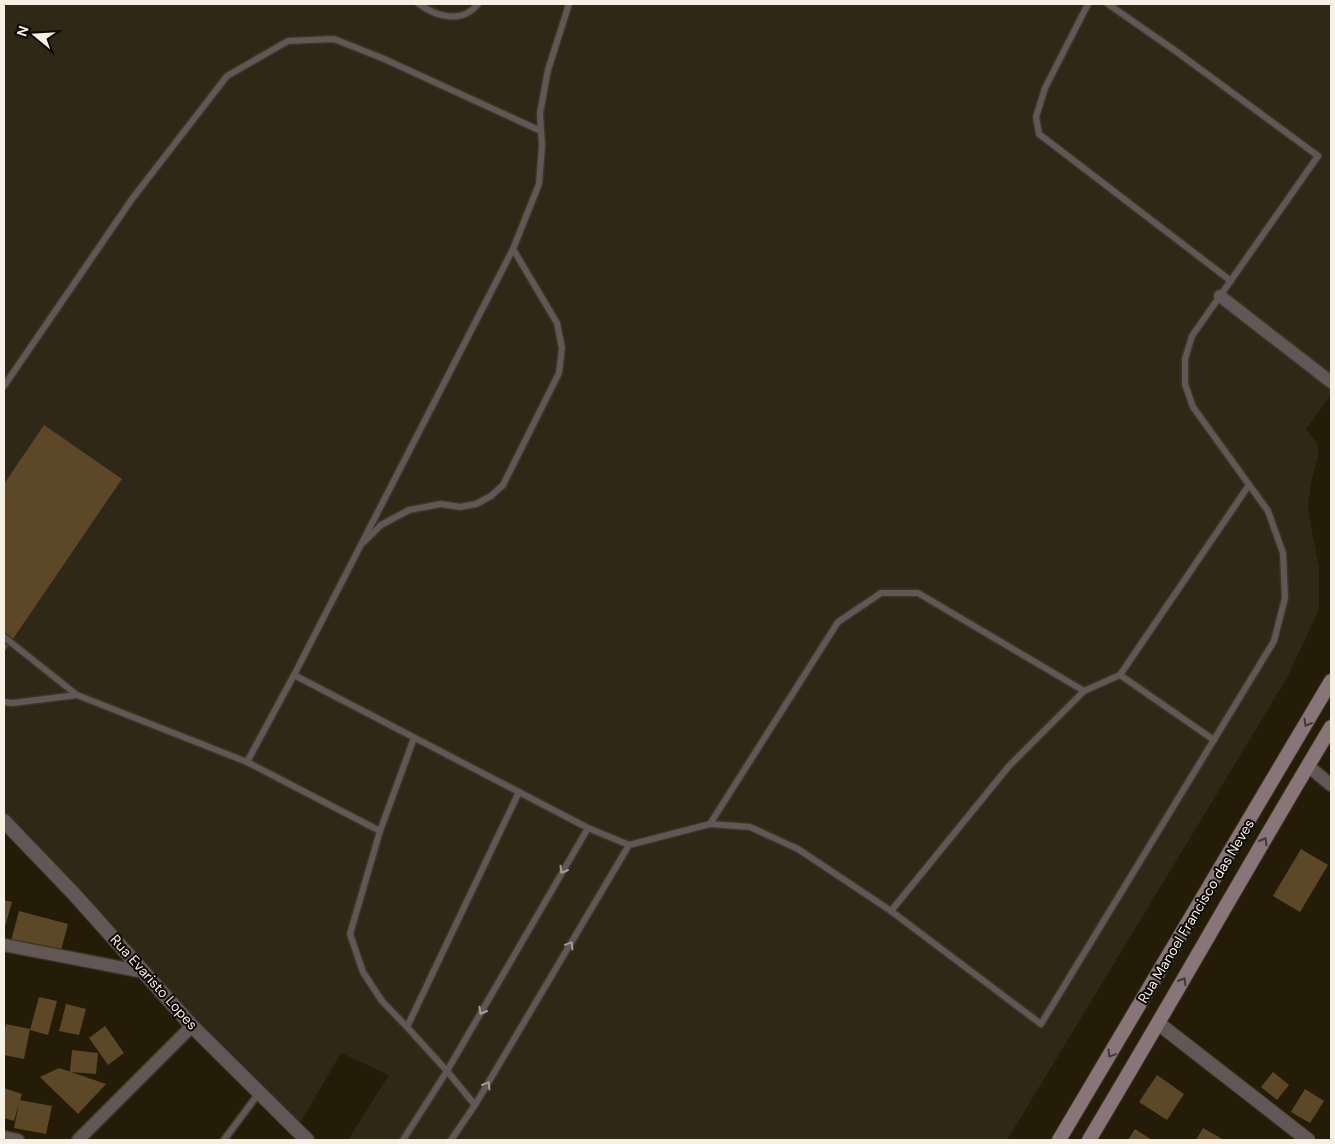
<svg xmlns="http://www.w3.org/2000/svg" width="1335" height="1144" font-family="'DM Sans',sans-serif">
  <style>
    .industrial { fill: #2f2817 }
    .building { fill: #5c4827 }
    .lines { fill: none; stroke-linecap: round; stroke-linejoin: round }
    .service-casing { stroke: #3e3623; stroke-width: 9 }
    .minor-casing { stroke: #3e3623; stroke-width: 15 }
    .tertiary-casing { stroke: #3e3623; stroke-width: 16 }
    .secondary-casing { stroke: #3e3623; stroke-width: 16 }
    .service { stroke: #625657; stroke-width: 6 }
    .minor { stroke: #625657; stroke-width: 12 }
    .tertiary { stroke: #625657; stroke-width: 14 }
    .secondary { stroke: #887578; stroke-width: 14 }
    .oneway { stroke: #433837 }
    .oneway2 { stroke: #a59c97 }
    .labels { text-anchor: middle; stroke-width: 4; stroke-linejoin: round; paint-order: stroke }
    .street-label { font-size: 14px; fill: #f7f1e5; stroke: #0b0702 }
  </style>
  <rect width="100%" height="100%" fill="#251c08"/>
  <!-- industrial -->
  <path class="industrial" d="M 4,4 L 1331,4 L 1331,395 L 1306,429 L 1314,439 L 1318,447 L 1318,456 L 1311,483 L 1308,506 L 1312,532 L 1319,567 L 1319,609 L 1287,678 L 1007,1140 L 348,1140 L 389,1075 L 341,1053 L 297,1128 L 4,817 Z"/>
  <!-- building -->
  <g class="building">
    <path d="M 44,425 L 122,479 L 4,652 L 4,484 Z"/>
    <path d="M 1301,849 L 1328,865 L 1300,912 L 1273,896 Z"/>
    <path d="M 4,900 L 12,902 L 4,930 Z"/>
    <path d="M 19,911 L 68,924 L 60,954 L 11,941 Z"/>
    <path d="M 39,997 L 57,1001 L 48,1035 L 30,1030 Z"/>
    <path d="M 66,1004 L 86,1009 L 79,1035 L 59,1031 Z"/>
    <path d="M 6,1024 L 30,1029 L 24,1059 L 4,1055 L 4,1035 Z"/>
    <path d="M 105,1026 L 124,1053 L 108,1065 L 89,1038 Z"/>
    <path d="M 72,1050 L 98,1053 L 96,1074 L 70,1072 Z"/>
    <path d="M 59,1068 L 68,1071 L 106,1084 L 78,1114 L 40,1077 Z"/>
    <path d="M 1273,1072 L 1289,1085 L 1277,1100 L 1261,1087 Z"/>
    <path d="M 1157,1075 L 1184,1094 L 1167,1120 L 1139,1102 Z"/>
    <path d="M 4,1088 L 22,1094 L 20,1100 L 52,1106 L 46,1134 L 14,1128 L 19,1103 L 14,1121 L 4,1118 Z"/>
    <path d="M 1305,1089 L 1324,1101 L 1310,1123 L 1291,1112 Z"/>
    <path d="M 1203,1128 L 1224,1140 L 1196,1140 Z"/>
    <path d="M 1135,1129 L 1152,1140 L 1128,1140 Z"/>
  </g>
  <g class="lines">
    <!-- service casing -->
    <g class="service-casing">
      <g id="service">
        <path d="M 419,4 C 437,17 462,24 478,4"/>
        <path d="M 569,4 L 548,70 L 540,113 L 542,146 L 539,184 L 513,249 L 294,675 L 588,828 L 629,845 L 710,824 L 750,827 L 798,849 L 891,911 L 1041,1024 L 1274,641 L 1285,598 L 1283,553 L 1268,511 L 1193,407 L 1185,384 L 1185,359 L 1192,336 L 1318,156 L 1177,52 L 1108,4"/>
        <path d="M 1088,4 L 1045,88 L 1036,117 L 1039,134 L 1231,281"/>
        <path d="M 4,386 L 132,199 L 227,76 L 288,41 L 334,39 L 382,58 L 541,131"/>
        <path d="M 364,542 L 381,525 L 409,510 L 441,504 L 460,507 L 476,504 L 491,496 L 503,485 L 559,373 L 562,348 L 557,323 L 513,249"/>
        <path d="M 4,637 L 77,695"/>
        <path d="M 1120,675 L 1214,740"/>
        <path d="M 4,702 L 13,703 L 77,695 L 247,762 L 294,675"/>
        <path d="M 414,738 L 380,831 L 350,934 L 363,972 L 382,1001 L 407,1027 L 447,1071 L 475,1105"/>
        <path d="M 247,762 L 380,831"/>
        <path d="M 710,824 L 838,622 L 881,593 L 918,593 L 1084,691"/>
        <path d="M 891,911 L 1009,766 L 1084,691 L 1120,675 L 1249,485"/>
        <path d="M 407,1027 L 519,792"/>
        <path d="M 224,1140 L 259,1093"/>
        <path d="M 403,1140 L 447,1071 L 588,828"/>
        <path d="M 451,1140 L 475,1105 L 629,845"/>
      </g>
    </g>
    <!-- minor casing -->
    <g class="minor-casing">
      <g id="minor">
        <path d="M 1220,296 L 1331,382"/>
        <path d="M 1308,766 L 1331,785"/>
        <path d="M 4,945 L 144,972"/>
        <path d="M 4,1137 L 18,1140"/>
        <path d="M 78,1140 L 192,1026"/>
      </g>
    </g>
    <!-- tertiary casing -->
    <g class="tertiary-casing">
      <g id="tertiary">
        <path d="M 4,821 L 74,894 L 192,1026 L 307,1140"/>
        <path d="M 1159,1024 L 1308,1140"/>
      </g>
    </g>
    <!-- secondary casing -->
    <g class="secondary-casing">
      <g id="secondary">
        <path d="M 1059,1140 L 1331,681"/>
        <path d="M 1089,1140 C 1171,1003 1249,864 1331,727"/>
      </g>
    </g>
    <!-- service -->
    <use href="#service" class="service"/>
    <!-- minor -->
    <use href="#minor" class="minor"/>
    <!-- tertiary -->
    <use href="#tertiary" class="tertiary"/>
    <!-- secondary -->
    <use href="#secondary" class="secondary"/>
  </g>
  <!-- one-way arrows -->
  <defs><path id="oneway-chevron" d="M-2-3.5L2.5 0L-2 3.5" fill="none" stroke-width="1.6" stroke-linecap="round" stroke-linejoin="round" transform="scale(1.25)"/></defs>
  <g class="oneway">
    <use href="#oneway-chevron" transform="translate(1307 723) rotate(120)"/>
    <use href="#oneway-chevron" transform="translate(1264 841) rotate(-60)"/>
    <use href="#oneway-chevron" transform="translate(1183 981) rotate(-60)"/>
    <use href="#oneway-chevron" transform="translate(1111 1054) rotate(121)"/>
  </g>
  <g class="oneway2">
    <use href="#oneway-chevron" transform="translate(563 870) rotate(120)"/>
    <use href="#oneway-chevron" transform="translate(570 945) rotate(-59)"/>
    <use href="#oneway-chevron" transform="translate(482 1011) rotate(120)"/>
    <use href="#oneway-chevron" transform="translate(487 1085) rotate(-59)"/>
  </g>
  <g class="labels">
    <!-- street labels -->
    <g class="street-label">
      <text transform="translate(1196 911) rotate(-59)" y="5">Rua Manoel Francisco das Neves</text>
      <text transform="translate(154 982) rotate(48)" y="5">Rua Evaristo Lopes</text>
    </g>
  </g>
  <!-- border -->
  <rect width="1335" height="1144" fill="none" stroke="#f7f1e5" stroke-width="10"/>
  <!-- north arrow -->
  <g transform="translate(35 35) rotate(288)" stroke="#0b0702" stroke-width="4" paint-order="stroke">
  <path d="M0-4L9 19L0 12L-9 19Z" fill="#f7f1e5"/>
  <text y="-8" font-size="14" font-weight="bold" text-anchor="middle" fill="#f7f1e5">N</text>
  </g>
</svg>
